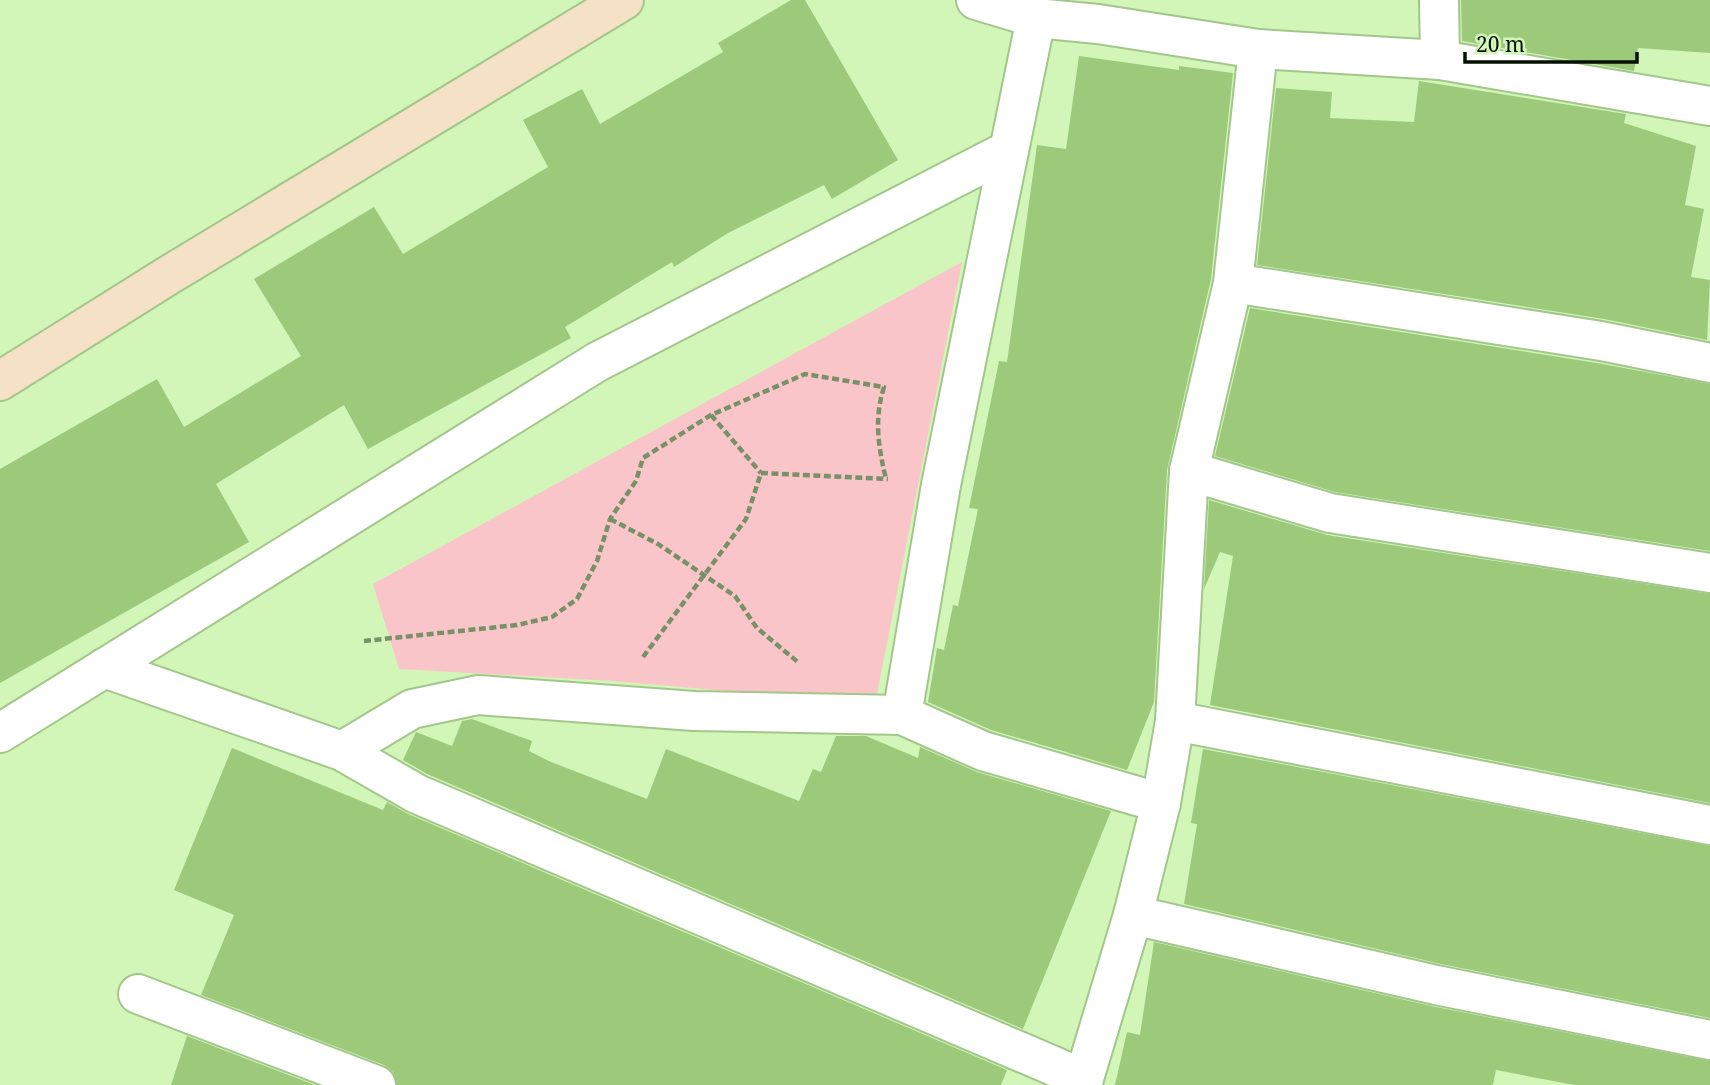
<svg xmlns="http://www.w3.org/2000/svg" width="1710" height="1085" font-family="'Noto Serif',serif">
  <style>
    .green { fill: #fac5c9 }
    .building { fill: #9dc97b }
    .lines { fill: none; stroke-linecap: round; stroke-linejoin: round }
    .street-casing { stroke: #a3c68a; stroke-width: 42 }
    .secondary-casing { stroke: #a3c68a; stroke-width: 42 }
    .path { stroke: #789168; stroke-width: 4.5; stroke-dasharray: 7 3.5; stroke-linecap: butt }
    .street { stroke: #fff; stroke-width: 38 }
    .secondary { stroke: #f5e2c6; stroke-width: 38 }
  </style>
  <rect width="100%" height="100%" fill="#d1f6b8"/>
  <!-- green -->
  <path class="green" d="M 962,262 L 875,704 L 613,681 L 399,669 L 373,584 Z"/>
  <!-- building -->
  <g class="building">
    <path d="M 791,0 L 805,0 L 898,160 L 832,199 L 824,185 L 728,233 L 674,267 L 672,262 L 565,327 L 571,338 L 368,449 L 344,405 L 216,484 L 249,542 L 0,683 L 0,469 L 157,379 L 184,427 L 301,356 L 254,279 L 374,207 L 403,254 L 548,167 L 523,120 L 582,89 L 600,124 L 723,52 L 718,43 Z"/>
    <path d="M 1461,0 L 1710,0 L 1710,53 L 1638,48 L 1634,71 L 1462,41 Z"/>
    <path d="M 1079,56 L 1179,70 L 1179,66 L 1233,73 L 1211,279 L 1167,470 L 1154,702 L 1127,770 L 991,730 L 928,702 L 937,648 L 944,650 L 953,605 L 958,606 L 978,509 L 969,508 L 999,361 L 1007,362 L 1037,145 L 1066,149 Z"/>
    <path d="M 1419,81 L 1626,114 L 1624,123 L 1696,146 L 1685,205 L 1704,209 L 1691,277 L 1710,280 L 1707,340 L 1604,319 L 1257,265 L 1276,88 L 1332,92 L 1330,118 L 1414,122 Z"/>
    <path d="M 1250,308 L 1597,363 L 1710,384 L 1710,551 L 1335,492 L 1215,456 Z"/>
    <path d="M 1209,500 L 1327,535 L 1710,594 L 1710,803 L 1210,705 L 1233,556 L 1220,552 L 1204,589 Z"/>
    <path d="M 472,719 L 532,741 L 529,751 L 551,762 L 647,799 L 666,749 L 799,801 L 813,769 L 821,772 L 836,736 L 866,736 L 918,758 L 920,747 L 977,772 L 1111,811 L 1023,1029 L 427,774 L 403,760 L 416,732 L 452,746 L 462,721 Z"/>
    <path d="M 232,748 L 383,810 L 387,802 L 408,814 L 1007,1070 L 1001,1085 L 397,1085 L 393,1072 L 384,1065 L 201,995 L 234,915 L 174,890 Z"/>
    <path d="M 1203,749 L 1710,846 L 1710,1018 L 1441,964 L 1184,904 L 1197,824 L 1191,823 Z"/>
    <path d="M 1154,942 L 1431,1006 L 1710,1061 L 1710,1085 L 1574,1085 L 1496,1070 L 1493,1085 L 1115,1085 L 1127,1032 L 1140,1035 Z"/>
    <path d="M 187,1036 L 315,1085 L 171,1085 Z"/>
  </g>
  <g class="lines">
    <!-- street casing -->
    <g class="street-casing">
      <g id="street">
        <path d="M 976,0 L 1036,18 L 1098,24 L 1258,49 L 1440,60 L 1710,106"/>
        <path d="M 1439,0 L 1440,60"/>
        <path d="M 1233,283 L 1601,341 L 1710,363"/>
        <path d="M 1189,471 L 1330,513 L 1710,573"/>
        <path d="M 104,668 L 342,751 L 417,794 L 1084,1079"/>
        <path d="M 902,715 L 941,485 L 1036,18"/>
        <path d="M 1175,721 L 1710,825"/>
        <path d="M 0,733 L 597,362 L 1009,150"/>
        <path d="M 342,751 L 412,709 L 478,695 L 694,711 L 902,715 L 983,751 L 1161,803"/>
        <path d="M 1133,915 L 1436,985 L 1710,1040"/>
        <path d="M 138,994 L 376,1085"/>
        <path d="M 1082,1085 L 1133,915 L 1161,803 L 1175,721 L 1189,471 L 1233,283 L 1258,49"/>
      </g>
    </g>
    <!-- secondary casing -->
    <g class="secondary-casing">
      <path id="secondary" d="M 0,381 L 169,275 L 624,0"/>
    </g>
    <!-- path -->
    <g class="path">
      <path d="M 711,415 L 761,473"/>
      <path d="M 610,519 L 658,544 L 735,596 L 757,628 L 799,663"/>
      <path d="M 364,641 L 517,625 L 552,617 L 577,599 L 597,561 L 610,519 L 636,481 L 643,458 L 711,415 L 805,374 L 884,387 C 874,419 878,446 886,479"/>
      <path d="M 643,657 L 746,519 L 761,473 L 888,479"/>
    </g>
    <!-- street -->
    <use href="#street" class="street"/>
    <!-- secondary -->
    <use href="#secondary" class="secondary"/>
  </g>
  <!-- scale -->
  <path d="M1465 52v10h172v-10" fill="none" stroke="#051000" stroke-width="3.5"/>
  <text x="1476" y="52" font-size="21" fill="#051000" stroke="#d1f6b8" stroke-width="5" paint-order="stroke">20 m</text>
</svg>
